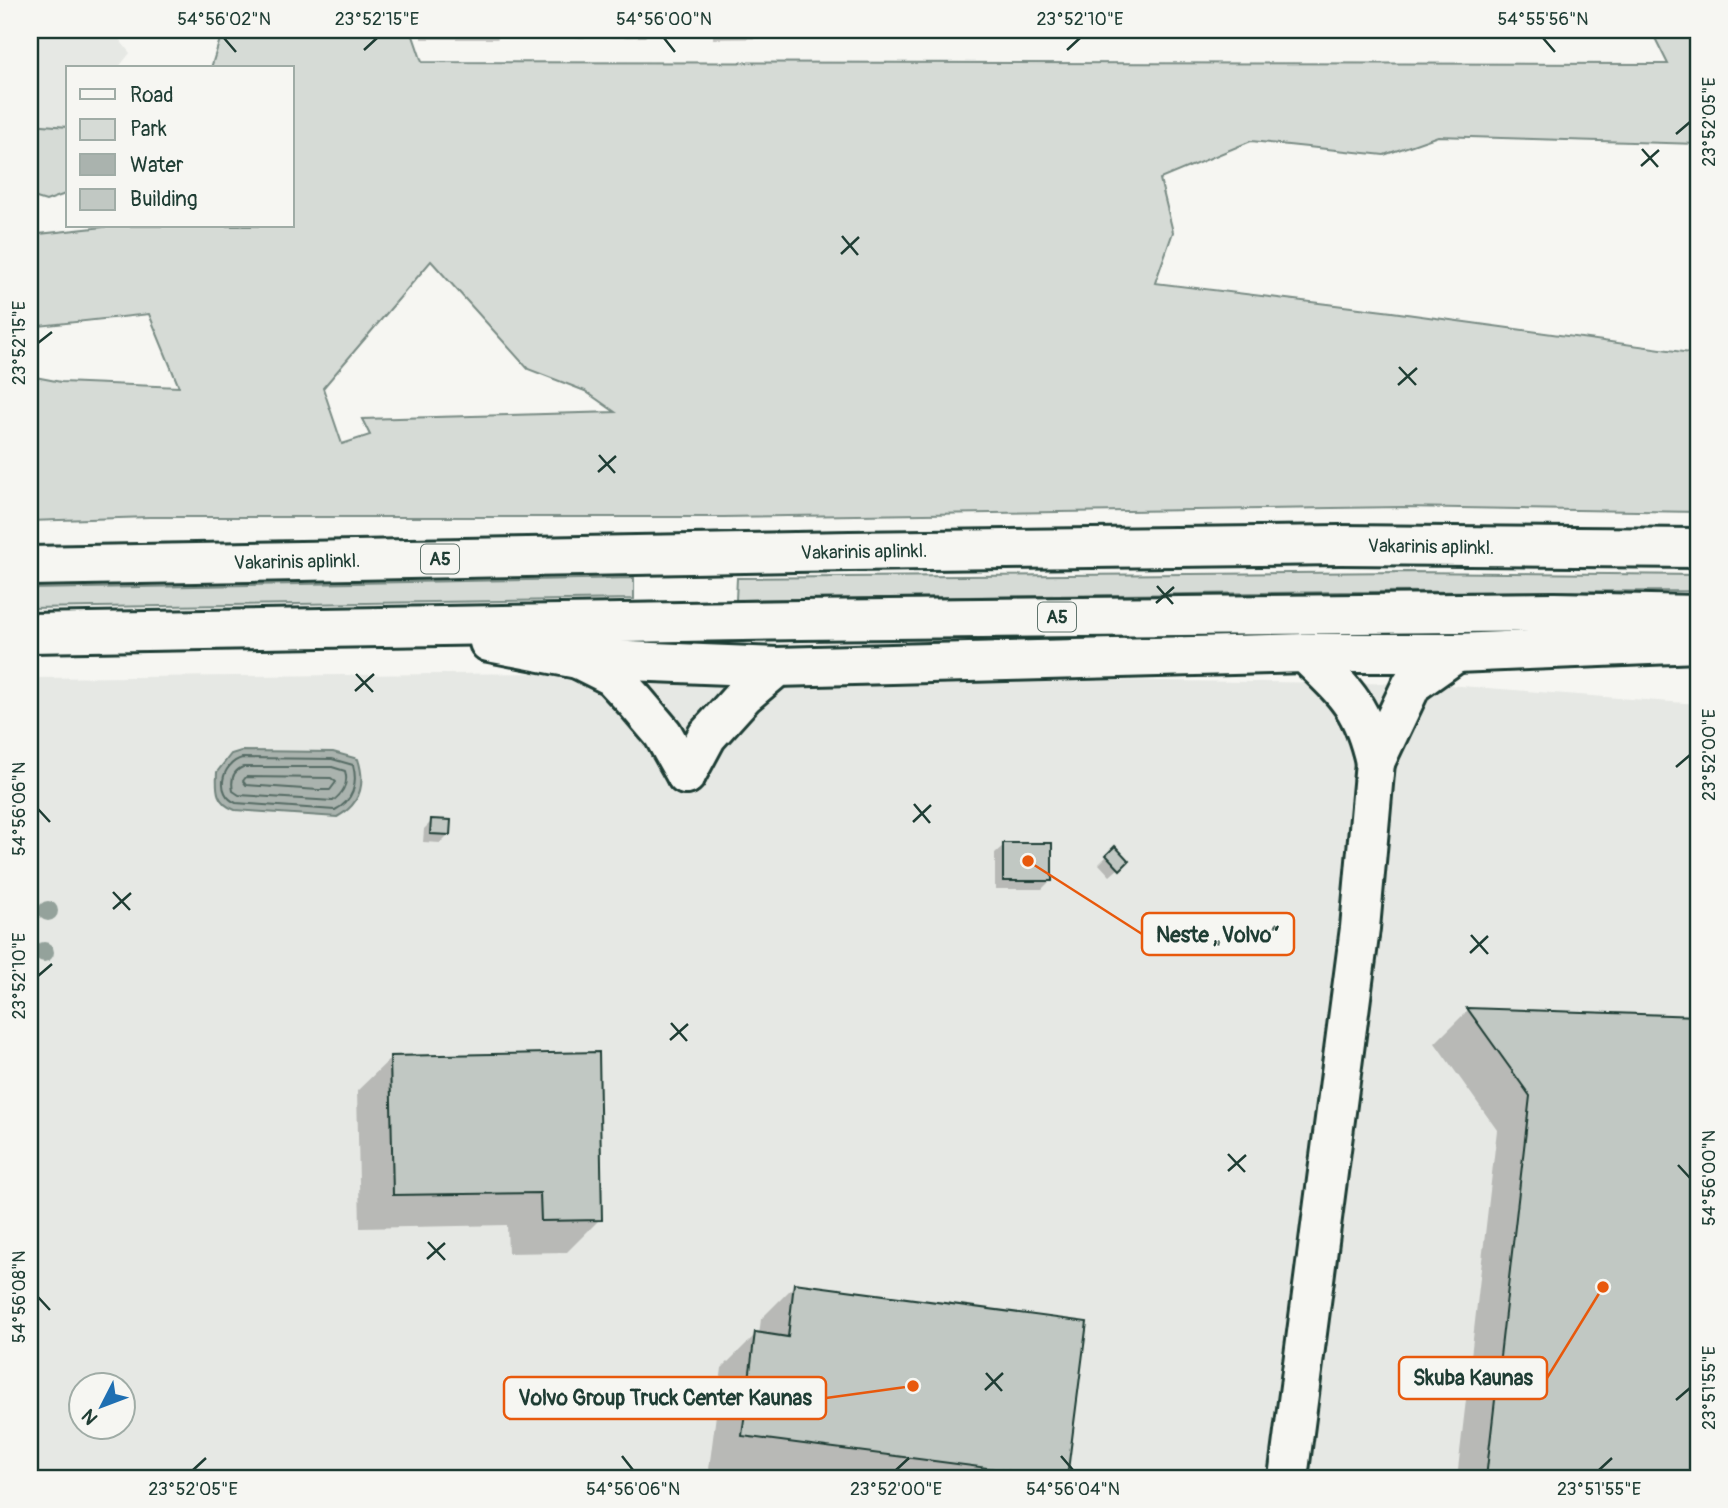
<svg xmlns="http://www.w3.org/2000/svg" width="1728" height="1508" font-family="Pangolin,sans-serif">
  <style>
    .built { fill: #e6e8e4; fill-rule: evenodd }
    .green { fill: #d6dbd6; stroke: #7a8c85; stroke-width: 2; fill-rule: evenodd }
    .water { fill: #aab3ae; stroke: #72847d; stroke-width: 2 }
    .shadow { fill: #0003 }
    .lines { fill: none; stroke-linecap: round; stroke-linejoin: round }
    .shore { stroke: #576c65; stroke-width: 2 }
    .building { fill: #c1c8c3; stroke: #1f3d34; stroke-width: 2 }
    .minor-casing { stroke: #1f3d34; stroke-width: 44 }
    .highway-casing { stroke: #1f3d34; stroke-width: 44 }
    .minor { stroke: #f6f6f2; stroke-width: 38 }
    .highway { stroke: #f6f6f2; stroke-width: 38 }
    .tree { fill: #94a29b }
    .ticks { fill: none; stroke: #1f3d34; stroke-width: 2.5 }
    .labels { text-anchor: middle; stroke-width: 6; stroke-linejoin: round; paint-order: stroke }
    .shield { fill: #f6f6f2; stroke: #60746d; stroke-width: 2 }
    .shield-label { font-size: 18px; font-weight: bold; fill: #1f3d34 }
    .street-label { font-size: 19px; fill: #1f3d34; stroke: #f6f6f2 }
    .leader { fill: none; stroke: #e8590c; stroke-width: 2.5 }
    .callout-dot { fill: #e8590c; stroke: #f6f6f2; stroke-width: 2.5 }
    .callout { fill: #f6f6f2; stroke: #e8590c; stroke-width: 2.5 }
    .callout-label { font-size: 21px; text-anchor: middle; font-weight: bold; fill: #1f3d34 }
    .neatline { fill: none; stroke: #1f3d34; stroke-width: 2.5 }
    .ticks-label { font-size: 18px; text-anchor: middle; fill: #1f3d34 }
  </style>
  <rect width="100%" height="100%" fill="#f6f6f2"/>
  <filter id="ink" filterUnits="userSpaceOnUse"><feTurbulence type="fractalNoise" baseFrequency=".0143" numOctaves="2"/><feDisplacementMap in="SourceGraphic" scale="14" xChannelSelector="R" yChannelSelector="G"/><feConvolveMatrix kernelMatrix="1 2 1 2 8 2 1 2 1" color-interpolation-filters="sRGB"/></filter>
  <g filter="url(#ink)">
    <!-- built -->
    <g class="built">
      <path d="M 30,30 L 112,30 L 130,53 L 118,68 L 68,68 L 68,127 L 30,124 Z"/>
      <path d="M 546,673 L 825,681 L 1071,680 L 1434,684 L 1698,704 L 1698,1478 L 30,1478 L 30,678 ZM 80,1386 L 122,1386 L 122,1428 L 80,1428 Z"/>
    </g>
    <!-- green -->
    <g class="green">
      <path d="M 223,30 L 411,30 L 422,62 L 1668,64 L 1651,30 L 1698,30 L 1698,144 L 1438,136 L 1384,155 L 1251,141 L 1160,179 L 1173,232 L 1155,283 L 1392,312 L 1698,354 L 1698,512 L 1402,507 L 723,517 L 149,517 L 30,521 L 30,376 L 61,382 L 179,387 L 149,314 L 30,327 L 30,235 L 113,226 L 292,226 L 292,68 L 211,68 ZM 431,261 L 528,369 L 585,391 L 615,412 L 362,419 L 370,435 L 342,444 L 323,388 Z"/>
      <path d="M 30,124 L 68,127 L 68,193 L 46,201 L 30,196 Z"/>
      <path d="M 1407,572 L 1698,575 L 1698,591 L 1342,592 L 736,600 L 737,578 Z"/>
      <path d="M 634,578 L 634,599 L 30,608 L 30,589 Z"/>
    </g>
    <!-- water -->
    <path class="water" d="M 241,751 L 333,752 L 358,759 C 366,784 361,804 337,817 L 235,810 C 216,803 216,790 217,772 L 231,754 Z"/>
    <!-- shadow -->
    <g class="shadow">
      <path d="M 421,30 L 507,30 L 497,39 L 421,39 Z"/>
      <path d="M 566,30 L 652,30 L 645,37 L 566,38 Z"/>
      <path d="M 713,30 L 799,30 L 791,38 L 713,39 Z"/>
      <path d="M 855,30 L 941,30 L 934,36 L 855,37 Z"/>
      <path d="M 1062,30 L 1146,30 L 1141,35 L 1062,36 Z"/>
      <path d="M 1199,30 L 1282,30 L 1277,35 L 1199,35 Z"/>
      <path d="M 1343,30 L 1425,30 L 1422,33 L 1343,33 Z"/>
      <path d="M 1481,30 L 1564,30 L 1559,34 L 1481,35 Z"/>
      <path d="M 432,821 L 448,835 L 440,843 L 423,842 L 424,829 Z"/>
      <path d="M 1004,845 L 1050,881 L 1042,889 L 995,889 L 995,853 Z"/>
      <path d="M 1115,848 L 1127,861 L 1110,876 L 1099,864 Z"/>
      <path d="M 1468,1010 L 1698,1018 L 1698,1478 L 1457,1478 L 1497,1130 L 1435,1043 Z"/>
      <path d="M 391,1058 L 600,1219 L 567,1252 L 508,1253 L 507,1225 L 360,1228 L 357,1091 Z"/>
      <path d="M 795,1285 L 1085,1323 L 1065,1478 L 780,1478 L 709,1469 L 722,1368 L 756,1334 L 759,1335 L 761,1319 Z"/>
    </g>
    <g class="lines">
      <!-- shore -->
      <g class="shore">
        <path d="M 242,758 L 332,759 L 353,765 C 358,784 353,801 335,810 L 236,803 C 215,794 221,764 242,758 Z"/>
        <path d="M 243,767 L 332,767 L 345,771 C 349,784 343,793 333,801 L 239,795 L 233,791 C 231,781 232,771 243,767 Z"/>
        <path d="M 246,777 L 331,778 L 336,782 L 330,790 L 318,790 L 246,785 L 243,781 Z"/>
      </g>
    </g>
    <!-- building -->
    <g class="building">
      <path d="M 431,819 L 451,820 L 450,835 L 430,834 Z"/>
      <rect x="1003" y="843" width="49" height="38"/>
      <path d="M 1115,846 L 1129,861 L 1120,870 L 1106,855 Z"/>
      <path d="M 1467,1008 L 1698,1016 L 1698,1478 L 1486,1478 L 1530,1096 Z"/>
      <path d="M 599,1052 L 602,1220 L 541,1221 L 540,1193 L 393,1195 L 390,1056 Z"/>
      <path d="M 794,1283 L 1087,1322 L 1067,1478 L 1010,1478 L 1011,1471 L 742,1436 L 755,1332 L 788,1337 Z"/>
    </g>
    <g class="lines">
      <!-- minor casing -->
      <g class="minor-casing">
        <path id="minor" d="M 1288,1478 L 1360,928 L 1375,762"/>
      </g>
      <!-- highway casing -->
      <g class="highway-casing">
        <g id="highway">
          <path d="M 30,566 L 850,551 L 1340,545 L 1698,548"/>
          <path d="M 30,633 L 801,620 L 1554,612 L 1698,615"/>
          <path d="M 489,642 L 578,659 L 777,667 L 1305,653 L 1456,653 L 1698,643"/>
          <path d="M 1305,653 C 1345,692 1362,705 1375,762"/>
          <path d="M 580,660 L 612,676 L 635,701 L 663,734 L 686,775"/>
          <path d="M 1375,762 L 1412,684 L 1456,653"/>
          <path d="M 686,775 L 707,736 L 744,695 L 777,667"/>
        </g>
      </g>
      <!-- minor -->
      <use href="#minor" class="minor"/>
      <!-- highway -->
      <use href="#highway" class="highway"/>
    </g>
    <!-- trees -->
    <g class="tree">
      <circle cx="48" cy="911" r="10"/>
      <circle cx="44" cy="952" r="10"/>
    </g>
  </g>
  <!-- ticks -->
  <path class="ticks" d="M 224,38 L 236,52M 664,38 L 675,52M 1543,38 L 1555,52M 364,50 L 377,38M 1067,50 L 1080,38M 1676,134 L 1690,122M 1642,149 L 1658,167M 1641,166 L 1659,150M 842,236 L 858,255M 841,254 L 859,237M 38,343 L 52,332M 1399,367 L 1416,385M 1398,385 L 1417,368M 599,455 L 615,473M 598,472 L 616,456M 1157,586 L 1173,604M 1156,603 L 1174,587M 356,674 L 373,692M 355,691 L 374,674M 1676,767 L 1690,755M 914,804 L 930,823M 38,809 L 50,822M 913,822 L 931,805M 113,892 L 130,910M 113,909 L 131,893M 1471,935 L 1488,954M 1470,953 L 1488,936M 38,976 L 52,964M 671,1023 L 687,1041M 670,1040 L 688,1024M 1228,1154 L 1245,1172M 1678,1165 L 1690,1178M 1228,1171 L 1246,1155M 428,1242 L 445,1260M 427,1259 L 445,1243M 38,1297 L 50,1310M 986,1373 L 1002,1391M 985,1390 L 1003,1373M 1676,1400 L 1690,1388M 622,1456 L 633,1470M 1061,1456 L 1073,1470M 193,1470 L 206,1458M 896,1470 L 909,1458M 1599,1470 L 1612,1458"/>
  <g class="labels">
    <!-- shield labels -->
    <g class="shield">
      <rect x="421" y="544.5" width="38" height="29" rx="5"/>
      <rect x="1038" y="602.5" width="38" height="29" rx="5"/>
    </g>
    <g class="shield-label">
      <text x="440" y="565">A5</text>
      <text x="1057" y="623">A5</text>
    </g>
    <!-- street labels -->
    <g class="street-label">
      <text transform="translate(1431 546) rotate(1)" y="7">Vakarinis aplinkl.</text>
      <text transform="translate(864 551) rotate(-1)" y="7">Vakarinis aplinkl.</text>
      <text transform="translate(297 561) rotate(-1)" y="7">Vakarinis aplinkl.</text>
    </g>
  </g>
  <!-- callouts -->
  <path class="leader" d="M1028 861L1142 934M1603 1287L1547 1378M913 1386L826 1398"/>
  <g class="callout-dot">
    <circle cx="1028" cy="861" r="7"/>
    <circle cx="1603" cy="1287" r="7"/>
    <circle cx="913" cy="1386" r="7"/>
  </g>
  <g class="callout">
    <rect x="1142" y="913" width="152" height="42" rx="7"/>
    <rect x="1399" y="1357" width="148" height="42" rx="7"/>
    <rect x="504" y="1377" width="322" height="42" rx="7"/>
  </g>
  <g class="callout-label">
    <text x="1218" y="942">Neste „Volvo“</text>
    <text x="1473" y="1385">Skuba Kaunas</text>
    <text x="665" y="1405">Volvo Group Truck Center Kaunas</text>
  </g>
  <!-- margin -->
  <rect width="1728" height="1508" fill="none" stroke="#f6f6f2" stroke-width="77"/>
  <!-- legend -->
  <rect x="66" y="66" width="228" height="161" fill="#f6f6f2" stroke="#a0aca6" stroke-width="2"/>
  <rect x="80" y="89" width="35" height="10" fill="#f6f6f2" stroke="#a0aca6" stroke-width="2"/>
  <text x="130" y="102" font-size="21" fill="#1f3d34">Road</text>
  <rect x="80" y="119" width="35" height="21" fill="#d6dbd6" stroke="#a0aca6" stroke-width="2"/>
  <text x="130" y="136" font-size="21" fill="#1f3d34">Park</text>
  <rect x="80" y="154" width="35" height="21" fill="#aab3ae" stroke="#a0aca6" stroke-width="2"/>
  <text x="130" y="172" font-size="21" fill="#1f3d34">Water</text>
  <rect x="80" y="189" width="35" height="21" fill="#c1c8c3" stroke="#a0aca6" stroke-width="2"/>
  <text x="130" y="206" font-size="21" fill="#1f3d34">Building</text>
  <!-- north arrow -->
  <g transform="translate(102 1406) rotate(228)"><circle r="33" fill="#f6f6f2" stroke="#a0aca6" stroke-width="2"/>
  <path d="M0-5L12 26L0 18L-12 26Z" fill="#1f6fb2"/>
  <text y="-10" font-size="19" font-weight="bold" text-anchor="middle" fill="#1f3d34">N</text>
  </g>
  <rect x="38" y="38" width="1652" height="1432" class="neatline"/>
  <g class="ticks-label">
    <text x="224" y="25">54°56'02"N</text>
    <text x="377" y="25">23°52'15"E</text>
    <text x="664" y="25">54°56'00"N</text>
    <text x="1080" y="25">23°52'10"E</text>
    <text x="1543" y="25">54°55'56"N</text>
    <text transform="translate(1709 122) rotate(-90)" y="6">23°52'05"E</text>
    <text transform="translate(19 343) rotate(-90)" y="6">23°52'15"E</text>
    <text transform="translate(1709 755) rotate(-90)" y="6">23°52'00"E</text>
    <text transform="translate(19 809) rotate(-90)" y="6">54°56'06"N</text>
    <text transform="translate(19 976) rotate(-90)" y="6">23°52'10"E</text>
    <text transform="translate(1709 1178) rotate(-90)" y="6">54°56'00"N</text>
    <text transform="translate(19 1297) rotate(-90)" y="6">54°56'08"N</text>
    <text transform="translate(1709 1388) rotate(-90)" y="6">23°51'55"E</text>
    <text x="193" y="1495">23°52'05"E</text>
    <text x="633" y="1495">54°56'06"N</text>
    <text x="896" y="1495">23°52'00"E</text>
    <text x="1073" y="1495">54°56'04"N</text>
    <text x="1599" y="1495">23°51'55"E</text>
  </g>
</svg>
